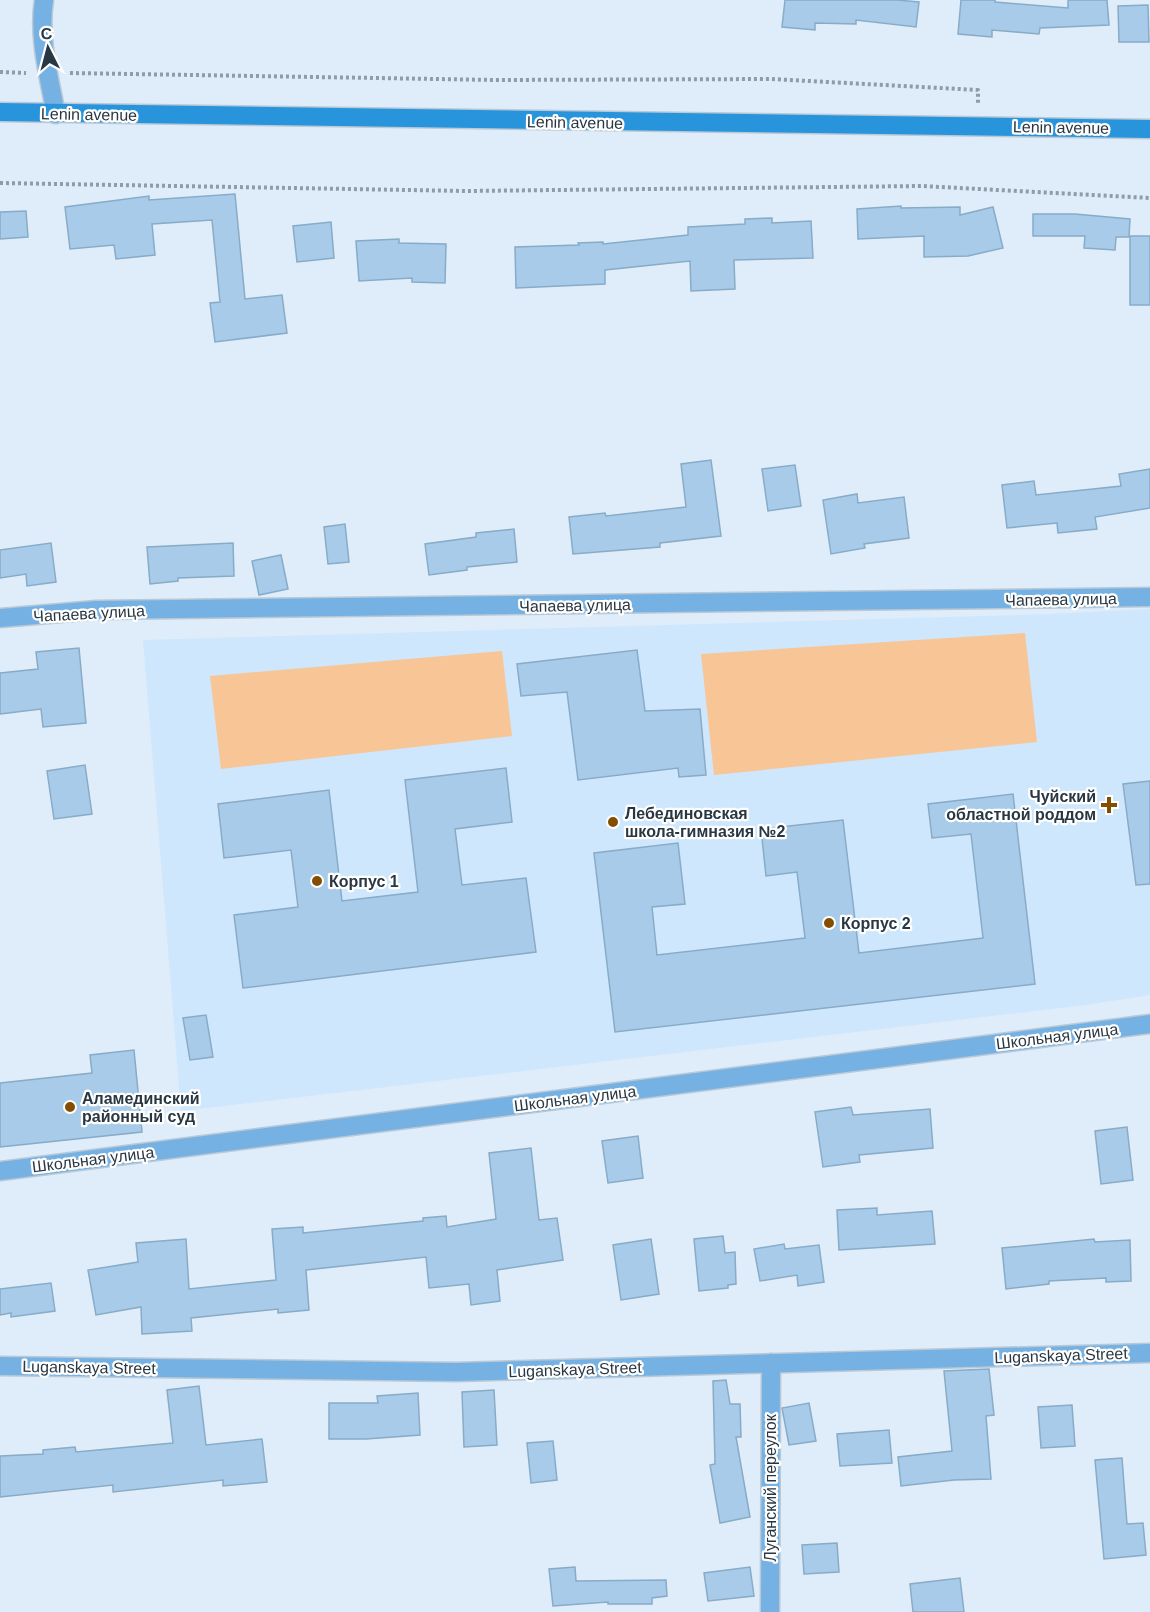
<svg xmlns="http://www.w3.org/2000/svg" width="1150" height="1612" font-family="Helvetica,sans-serif">
  <style>
    .built { fill: #cee7fd }
    .green { fill: #f8c596 }
    .building { fill: #a7cbe9; stroke: #88abc7; stroke-width: 1.5 }
    .lines { fill: none; stroke-linecap: round; stroke-linejoin: round }
    .street-casing { stroke: #bac9d5; stroke-width: 21 }
    .secondary-casing { stroke: #bac9d5; stroke-width: 21 }
    .path { stroke: #8d9ca8; stroke-width: 4; stroke-dasharray: 3 3; stroke-linecap: butt }
    .street { stroke: #75b2e3; stroke-width: 18 }
    .secondary { stroke: #2794dc; stroke-width: 18 }
    .poi-dot { fill: #854d00; stroke: #fff; stroke-width: 2 }
    .labels { text-anchor: middle; stroke-width: 4.5; stroke-linejoin: round; paint-order: stroke }
    .street-label { font-size: 16px; fill: #293743; stroke: #fff }
    .poi-label { font-size: 16px; font-weight: bold; fill: #293743; stroke: #fff; text-anchor: start }
  </style>
  <rect width="100%" height="100%" fill="#deedf9"/>
  <!-- built -->
  <path class="built" d="M 1150,609 L 1150,995 L 1086,1005 L 181,1111 L 143,640 L 1050,614 Z"/>
  <!-- green -->
  <g class="green">
    <path d="M 1025,633 L 1037,742 L 714,775 L 701,654 Z"/>
    <path d="M 502,651 L 512,736 L 221,769 L 210,676 Z"/>
  </g>
  <!-- building -->
  <g class="building">
    <path d="M 785,0 L 897,0 L 919,2 L 916,27 L 856,20 L 856,24 L 815,23 L 815,30 L 782,27 Z"/>
    <path d="M 961,0 L 995,0 L 995,2 L 1068,8 L 1068,0 L 1107,0 L 1109,25 L 1040,28 L 1039,34 L 992,30 L 992,37 L 958,34 Z"/>
    <path d="M 1148,5 L 1149,42 L 1119,42 L 1118,6 Z"/>
    <path d="M 235,194 L 245,299 L 282,295 L 287,333 L 215,342 L 210,303 L 220,302 L 212,220 L 152,224 L 155,255 L 116,259 L 114,245 L 70,249 L 65,207 L 149,196 L 149,200 Z"/>
    <path d="M 901,206 L 901,208 L 960,207 L 960,215 L 993,207 L 1003,248 L 968,256 L 924,257 L 924,236 L 858,239 L 857,209 Z"/>
    <path d="M 26,211 L 28,237 L 0,239 L 0,212 Z"/>
    <path d="M 1033,214 L 1075,214 L 1130,219 L 1129,237 L 1116,237 L 1115,250 L 1084,248 L 1085,236 L 1033,236 Z"/>
    <path d="M 772,218 L 772,223 L 811,221 L 813,258 L 734,260 L 735,289 L 691,291 L 690,261 L 605,270 L 605,284 L 516,288 L 515,247 L 579,245 L 578,243 L 603,242 L 603,244 L 688,235 L 688,227 L 745,224 L 745,219 Z"/>
    <path d="M 331,222 L 334,258 L 297,262 L 293,226 Z"/>
    <rect x="1130" y="236" width="20" height="69"/>
    <path d="M 399,239 L 399,243 L 446,244 L 445,283 L 412,282 L 412,278 L 359,281 L 356,241 Z"/>
    <path d="M 711,460 L 721,536 L 660,543 L 660,547 L 573,554 L 569,517 L 605,513 L 606,516 L 686,507 L 681,464 Z"/>
    <path d="M 795,465 L 801,506 L 768,511 L 762,469 Z"/>
    <path d="M 1150,469 L 1150,508 L 1095,517 L 1097,529 L 1058,533 L 1057,523 L 1007,528 L 1002,485 L 1034,481 L 1036,495 L 1121,486 L 1119,474 Z"/>
    <path d="M 857,494 L 858,503 L 904,497 L 909,538 L 864,544 L 865,548 L 831,554 L 823,500 Z"/>
    <path d="M 345,524 L 349,562 L 328,564 L 324,527 Z"/>
    <path d="M 514,529 L 517,562 L 467,567 L 467,570 L 429,575 L 425,544 L 476,537 L 476,533 Z"/>
    <path d="M 51,543 L 56,582 L 27,586 L 26,574 L 0,578 L 0,550 Z"/>
    <path d="M 233,543 L 234,576 L 178,578 L 178,581 L 150,584 L 147,547 Z"/>
    <path d="M 281,555 L 288,589 L 259,595 L 252,561 Z"/>
    <path d="M 79,648 L 86,723 L 43,727 L 41,709 L 0,714 L 0,673 L 38,669 L 36,652 Z"/>
    <path d="M 637,650 L 645,711 L 700,709 L 706,775 L 679,777 L 678,768 L 578,780 L 567,692 L 521,696 L 517,664 Z"/>
    <path d="M 85,765 L 92,814 L 54,819 L 47,771 Z"/>
    <path d="M 506,768 L 512,822 L 455,829 L 462,885 L 526,878 L 536,952 L 243,988 L 234,915 L 298,907 L 291,850 L 224,858 L 218,804 L 329,790 L 342,901 L 418,892 L 405,780 Z"/>
    <path d="M 1150,781 L 1150,884 L 1136,885 L 1123,784 Z"/>
    <path d="M 1013,794 L 1035,984 L 615,1032 L 594,853 L 678,843 L 685,904 L 652,907 L 657,955 L 805,938 L 797,872 L 766,876 L 761,829 L 843,820 L 859,953 L 983,938 L 971,834 L 932,838 L 928,804 Z"/>
    <path d="M 206,1015 L 213,1057 L 190,1060 L 183,1018 Z"/>
    <path d="M 134,1050 L 142,1132 L 0,1147 L 0,1083 L 92,1073 L 90,1055 Z"/>
    <path d="M 851,1107 L 853,1115 L 930,1109 L 933,1148 L 859,1155 L 860,1162 L 823,1167 L 815,1112 Z"/>
    <path d="M 1127,1127 L 1133,1180 L 1101,1184 L 1095,1131 Z"/>
    <path d="M 638,1136 L 643,1178 L 608,1183 L 602,1141 Z"/>
    <path d="M 531,1148 L 539,1220 L 557,1218 L 563,1260 L 497,1270 L 500,1301 L 471,1305 L 469,1284 L 429,1288 L 426,1257 L 306,1270 L 309,1310 L 278,1313 L 278,1309 L 191,1318 L 192,1331 L 142,1334 L 141,1307 L 96,1315 L 88,1270 L 138,1262 L 136,1243 L 186,1239 L 189,1289 L 276,1280 L 272,1229 L 303,1227 L 303,1233 L 423,1221 L 423,1218 L 446,1216 L 447,1227 L 496,1219 L 489,1153 Z"/>
    <path d="M 877,1208 L 877,1215 L 932,1211 L 935,1244 L 839,1250 L 837,1210 Z"/>
    <path d="M 723,1236 L 725,1253 L 735,1252 L 736,1284 L 728,1285 L 728,1288 L 699,1291 L 694,1239 Z"/>
    <path d="M 651,1239 L 659,1294 L 621,1300 L 613,1245 Z"/>
    <path d="M 1094,1239 L 1095,1242 L 1130,1240 L 1131,1281 L 1106,1282 L 1106,1278 L 1049,1281 L 1049,1284 L 1006,1289 L 1002,1248 Z"/>
    <path d="M 784,1244 L 785,1249 L 819,1245 L 824,1282 L 798,1286 L 797,1275 L 760,1281 L 754,1249 Z"/>
    <path d="M 51,1283 L 55,1311 L 11,1317 L 11,1313 L 0,1315 L 0,1289 Z"/>
    <path d="M 989,1369 L 994,1415 L 986,1416 L 991,1479 L 954,1480 L 901,1486 L 898,1457 L 952,1451 L 944,1371 Z"/>
    <path d="M 726,1380 L 730,1404 L 740,1404 L 741,1437 L 736,1437 L 750,1517 L 720,1523 L 710,1465 L 715,1464 L 713,1381 Z"/>
    <path d="M 199,1386 L 206,1445 L 262,1439 L 267,1482 L 223,1486 L 223,1480 L 113,1492 L 113,1485 L 0,1497 L 0,1456 L 43,1454 L 43,1450 L 75,1447 L 76,1452 L 173,1443 L 167,1390 Z"/>
    <path d="M 494,1390 L 497,1445 L 464,1447 L 462,1392 Z"/>
    <path d="M 418,1393 L 420,1435 L 366,1439 L 329,1439 L 329,1403 L 378,1403 L 377,1396 Z"/>
    <path d="M 809,1403 L 816,1441 L 789,1445 L 782,1408 Z"/>
    <path d="M 1072,1405 L 1075,1446 L 1041,1448 L 1038,1407 Z"/>
    <path d="M 889,1430 L 892,1463 L 840,1466 L 837,1434 Z"/>
    <path d="M 553,1441 L 557,1480 L 531,1483 L 527,1443 Z"/>
    <path d="M 1122,1458 L 1127,1524 L 1143,1523 L 1146,1555 L 1104,1559 L 1095,1460 Z"/>
    <path d="M 837,1543 L 839,1572 L 804,1574 L 802,1545 Z"/>
    <path d="M 575,1567 L 576,1581 L 666,1580 L 667,1596 L 652,1598 L 652,1604 L 608,1604 L 608,1602 L 553,1606 L 549,1569 Z"/>
    <path d="M 750,1567 L 754,1596 L 708,1601 L 704,1573 Z"/>
    <path d="M 960,1578 L 964,1612 L 913,1612 L 910,1584 Z"/>
  </g>
  <g class="lines">
    <!-- street casing -->
    <g class="street-casing">
      <g id="street">
        <path d="M 44,0 C 38,37 49,77 56,114"/>
        <path d="M 0,618 L 96,610 L 1150,597"/>
        <path d="M 0,1171 L 1150,1024"/>
        <path d="M 0,1366 L 456,1372 L 1150,1353"/>
        <path d="M 770,1612 L 771,1363"/>
      </g>
    </g>
    <!-- secondary casing -->
    <g class="secondary-casing">
      <path id="secondary" d="M 0,112 L 1150,129"/>
    </g>
    <!-- path -->
    <g class="path">
      <path d="M 0,72 L 26,73"/>
      <path d="M 70,73 L 497,80 L 771,79 L 978,90 L 978,104"/>
      <path d="M 0,183 L 466,191 L 922,186 L 1150,198"/>
    </g>
    <!-- street -->
    <use href="#street" class="street"/>
    <!-- secondary -->
    <use href="#secondary" class="secondary"/>
  </g>
  <!-- markers -->
  <g class="poi-dot">
    <path d="M1106 796h6v6h6v6h-6v6h-6v-6h-6v-6h6z"/>
    <circle cx="613" cy="822" r="6"/>
    <circle cx="317" cy="881" r="6"/>
    <circle cx="829" cy="923" r="6"/>
    <circle cx="70" cy="1107" r="6"/>
  </g>
  <g class="labels">
    <!-- street labels -->
    <g class="street-label">
      <text transform="translate(89 114) rotate(1)" y="6">Lenin avenue</text>
      <text transform="translate(575 122) rotate(1)" y="6">Lenin avenue</text>
      <text transform="translate(1061 127) rotate(1)" y="6">Lenin avenue</text>
      <text transform="translate(1061 599) rotate(-1)" y="6">Чапаева улица</text>
      <text transform="translate(575 605) rotate(-1)" y="6">Чапаева улица</text>
      <text transform="translate(89 613) rotate(-3)" y="6">Чапаева улица</text>
      <text transform="translate(1057 1036) rotate(-7)" y="6">Школьная улица</text>
      <text transform="translate(575 1098) rotate(-7)" y="6">Школьная улица</text>
      <text transform="translate(93 1159) rotate(-7)" y="6">Школьная улица</text>
      <text transform="translate(1061 1355) rotate(-2)" y="6">Luganskaya Street</text>
      <text transform="translate(89 1367) rotate(1)" y="6">Luganskaya Street</text>
      <text transform="translate(575 1369) rotate(-2)" y="6">Luganskaya Street</text>
      <text transform="translate(770 1488) rotate(-90)" y="6">Луганский переулок</text>
    </g>
    <!-- poi labels -->
    <g class="poi-label">
      <text x="1096" y="802" text-anchor="end">Чуйский<tspan x="1096" dy="18">областной роддом</tspan></text>
      <text x="625" y="819">Лебединовская<tspan x="625" dy="18">школа-гимназия №2</tspan></text>
      <text x="329" y="887">Корпус 1</text>
      <text x="841" y="929">Корпус 2</text>
      <text x="82" y="1104">Аламединский<tspan x="82" dy="18">районный суд</tspan></text>
    </g>
  </g>
  <!-- north arrow -->
  <g transform="translate(48 48) rotate(354)" stroke="#ffffff" stroke-width="4.5" paint-order="stroke">
  <path d="M0-4.5L10 22L0 15L-10 22Z" fill="#293743"/>
  <text y="-9" font-size="16" font-weight="bold" text-anchor="middle" fill="#293743">С</text>
  </g>
</svg>
